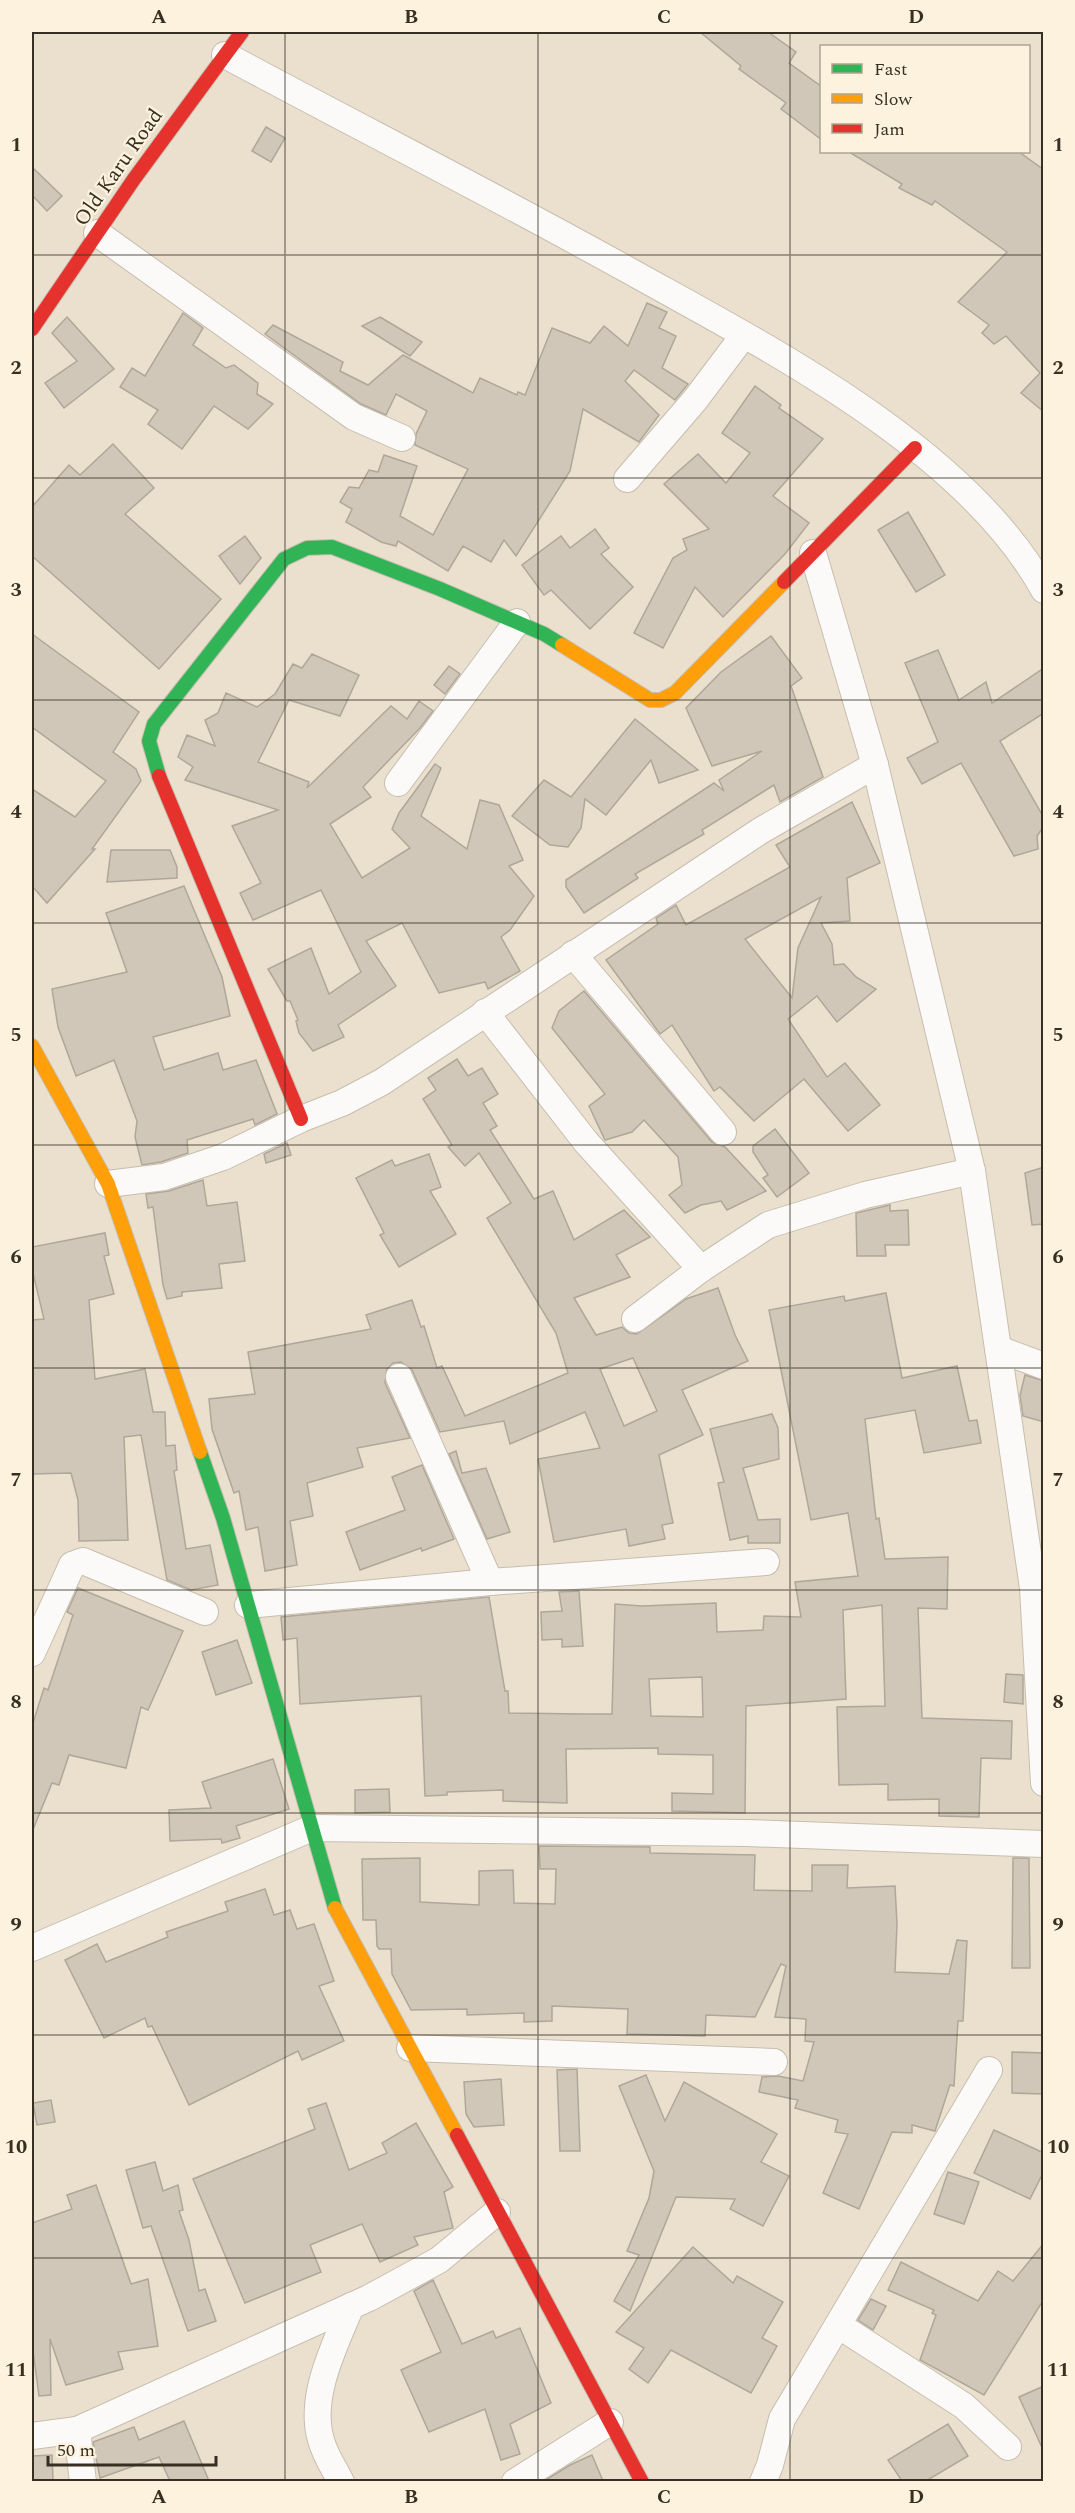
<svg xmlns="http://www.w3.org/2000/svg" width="1075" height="2513" font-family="Spectral,serif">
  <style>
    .building { fill: #d0c7b9; stroke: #afa799; stroke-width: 1.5; fill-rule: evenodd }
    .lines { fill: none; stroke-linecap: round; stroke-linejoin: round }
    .street-casing { stroke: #c6beaf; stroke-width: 28 }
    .fast-casing { stroke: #c6beaf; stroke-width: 16 }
    .slow-casing { stroke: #c6beaf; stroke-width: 16 }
    .jam-casing { stroke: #c6beaf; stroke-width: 16 }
    .street { stroke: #fcfaf8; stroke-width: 26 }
    .fast { stroke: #30b455; stroke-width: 14 }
    .slow { stroke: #ff9f0a; stroke-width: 14 }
    .jam { stroke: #e5322d; stroke-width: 14 }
    .grid { fill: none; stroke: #362f22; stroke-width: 1.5; stroke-opacity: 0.55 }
    .labels { text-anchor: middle; stroke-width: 4.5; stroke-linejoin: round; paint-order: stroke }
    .street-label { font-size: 21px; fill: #362f22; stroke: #fdf2dd }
    .neatline { fill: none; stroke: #362f22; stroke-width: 2 }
    .grid-label { font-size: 20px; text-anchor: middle; font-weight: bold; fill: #362f22 }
  </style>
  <rect width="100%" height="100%" fill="#ebe0ce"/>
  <!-- building -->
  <g class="building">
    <path d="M 700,32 L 768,32 L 796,52 L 789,63 L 822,87 L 822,140 L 781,109 L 786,103 L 739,69 L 741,66 Z"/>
    <path d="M 266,127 L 285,138 L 271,162 L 252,151 Z"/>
    <path d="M 849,152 L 1019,152 L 1044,170 L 1044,412 L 1021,393 L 1040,373 L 1006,336 L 994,344 L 982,333 L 989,325 L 958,302 L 1007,252 L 935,201 L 932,205 L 899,188 L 902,184 Z"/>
    <path d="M 32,167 L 62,196 L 47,211 L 32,195 Z"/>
    <path d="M 647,303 L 667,312 L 659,328 L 676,336 L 662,368 L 688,384 L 675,400 L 634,370 L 625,381 L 659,415 L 639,442 L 583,409 L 570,471 L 516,556 L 504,540 L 491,562 L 463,546 L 448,571 L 398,541 L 396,546 L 381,542 L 346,522 L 352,509 L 340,502 L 349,487 L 359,488 L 369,470 L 378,472 L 384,455 L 417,466 L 400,516 L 433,535 L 468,469 L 415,445 L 416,434 L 427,411 L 396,394 L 386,415 L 361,404 L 265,334 L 273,325 L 343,362 L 340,371 L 368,385 L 403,355 L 473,393 L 480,378 L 517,395 L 518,392 L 525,395 L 552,328 L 590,343 L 604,326 L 628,346 Z"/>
    <path d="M 183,313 L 203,328 L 193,345 L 226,368 L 234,365 L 258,383 L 257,394 L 273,404 L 248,429 L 214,406 L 182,449 L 148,424 L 158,410 L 120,387 L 132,368 L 145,376 Z"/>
    <path d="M 67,317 L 114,369 L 64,408 L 45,383 L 77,361 L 52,333 Z"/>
    <path d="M 380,317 L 422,342 L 410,356 L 362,326 Z"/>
    <path d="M 755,386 L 781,405 L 779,408 L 823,439 L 773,496 L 809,523 L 785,554 L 723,617 L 695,587 L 663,648 L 634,633 L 673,558 L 687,550 L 683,539 L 709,529 L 664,484 L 698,454 L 726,483 L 750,453 L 722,433 Z"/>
    <path d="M 113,444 L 154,488 L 125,514 L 221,599 L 159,669 L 32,556 L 32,507 L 69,465 L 80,475 Z"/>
    <path d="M 908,512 L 945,575 L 916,592 L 878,530 Z"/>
    <path d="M 595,529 L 609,548 L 601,554 L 633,587 L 590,629 L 551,590 L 544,595 L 522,565 L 561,536 L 570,548 Z"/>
    <path d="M 245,536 L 261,558 L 240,584 L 219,556 Z"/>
    <path d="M 32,634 L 139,712 L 113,752 L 136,769 L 141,781 L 92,849 L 95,849 L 47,903 L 32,886 L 32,789 L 75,817 L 106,781 L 32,727 Z"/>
    <path d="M 771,636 L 802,678 L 791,686 L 823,777 L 780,802 L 774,785 L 702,830 L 704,834 L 635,874 L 638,878 L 584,913 L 566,887 L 566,880 L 714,783 L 724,791 L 719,780 L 762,751 L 712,766 L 686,708 L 721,672 Z"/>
    <path d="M 938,650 L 959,700 L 986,682 L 992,703 L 1044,668 L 1044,713 L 1000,741 L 1044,818 L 1044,826 L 1037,836 L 1038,849 L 1014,856 L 961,763 L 922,784 L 907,758 L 938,742 L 905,663 Z"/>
    <path d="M 312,654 L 359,675 L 340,716 L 289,700 L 258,762 L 309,782 L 307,788 L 391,706 L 407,719 L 419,701 L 433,711 L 420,728 L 363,787 L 371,797 L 330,824 L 362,878 L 410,848 L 392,829 L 399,813 L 435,764 L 441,768 L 421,816 L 467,849 L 480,800 L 499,805 L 523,860 L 509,866 L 534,896 L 510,930 L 501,937 L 520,971 L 488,989 L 485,982 L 439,993 L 402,923 L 366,941 L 396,986 L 338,1025 L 344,1037 L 313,1051 L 299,1033 L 296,1021 L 298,1020 L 290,1001 L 287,1001 L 268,969 L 311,948 L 329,994 L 361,972 L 321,890 L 253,920 L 240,893 L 261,883 L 232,826 L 278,810 L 185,780 L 193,767 L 178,757 L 187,735 L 215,746 L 205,720 L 218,713 L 226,693 L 257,707 L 275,694 L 293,664 L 302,668 Z"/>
    <path d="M 449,666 L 460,674 L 445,694 L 434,685 Z"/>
    <path d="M 635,719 L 698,770 L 659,783 L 651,760 L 606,815 L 585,799 L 581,828 L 568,847 L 550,845 L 512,816 L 544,780 L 571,797 Z"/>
    <path d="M 852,802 L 880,863 L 847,878 L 850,921 L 821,923 L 832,944 L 834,965 L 844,964 L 856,977 L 876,989 L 837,1022 L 817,996 L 788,1019 L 827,1077 L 845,1063 L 880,1105 L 848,1131 L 804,1079 L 754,1121 L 720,1087 L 714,1091 L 672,1025 L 660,1034 L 606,960 L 658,924 L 656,918 L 676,905 L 686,925 L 790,867 L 776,845 ZM 821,897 L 798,948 L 792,998 L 745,939 Z"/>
    <path d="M 111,850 L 170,850 L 177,867 L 177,878 L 107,882 Z"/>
    <path d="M 184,886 L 222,977 L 230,1016 L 153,1037 L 164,1070 L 218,1053 L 223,1070 L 256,1060 L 277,1114 L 255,1125 L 253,1119 L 187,1140 L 188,1153 L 161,1162 L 142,1165 L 135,1137 L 137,1121 L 114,1060 L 76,1076 L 58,1027 L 52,989 L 127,972 L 106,913 Z"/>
    <path d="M 584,991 L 712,1142 L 725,1147 L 766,1191 L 727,1210 L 721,1201 L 701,1205 L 685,1213 L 669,1195 L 682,1185 L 678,1157 L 644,1120 L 632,1132 L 605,1140 L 589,1106 L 605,1094 L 552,1028 L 559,1011 Z"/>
    <path d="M 457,1059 L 468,1076 L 482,1068 L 498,1094 L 483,1103 L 497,1126 L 490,1130 L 534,1199 L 553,1191 L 574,1240 L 624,1210 L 650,1237 L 616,1255 L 630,1277 L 574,1298 L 596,1335 L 622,1327 L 629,1333 L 637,1334 L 686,1299 L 718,1288 L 735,1335 L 748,1361 L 682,1390 L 703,1435 L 659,1455 L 673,1523 L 662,1525 L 665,1539 L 629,1546 L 626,1529 L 554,1542 L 538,1459 L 600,1448 L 585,1412 L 510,1444 L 504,1421 L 440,1432 L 412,1370 L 401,1362 L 393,1363 L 387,1369 L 385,1383 L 410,1438 L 357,1448 L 363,1467 L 307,1483 L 313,1516 L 290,1521 L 297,1565 L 265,1571 L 258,1527 L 246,1530 L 239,1491 L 234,1493 L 212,1429 L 209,1399 L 255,1394 L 248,1352 L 371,1329 L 366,1315 L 412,1300 L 421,1327 L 424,1326 L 437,1368 L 442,1366 L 465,1416 L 568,1373 L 556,1333 L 487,1218 L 511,1203 L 479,1153 L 465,1166 L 448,1147 L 452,1145 L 423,1099 L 436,1090 L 428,1078 ZM 633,1358 L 657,1411 L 624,1426 L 600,1369 Z"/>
    <path d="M 775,1129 L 809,1173 L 777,1197 L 763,1178 L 768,1175 L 753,1152 L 753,1146 Z"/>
    <path d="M 287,1143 L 291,1155 L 266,1163 L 264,1154 Z"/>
    <path d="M 429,1154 L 441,1187 L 430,1191 L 456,1234 L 399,1267 L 380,1235 L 384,1233 L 356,1178 L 392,1160 L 395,1166 Z"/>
    <path d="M 1044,1167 L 1044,1224 L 1032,1225 L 1025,1173 Z"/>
    <path d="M 203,1180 L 207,1206 L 237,1202 L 245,1261 L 219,1264 L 222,1288 L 182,1292 L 182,1296 L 167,1299 L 163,1285 L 153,1207 L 148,1208 L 146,1194 L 169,1191 Z"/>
    <path d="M 890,1205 L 890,1211 L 908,1210 L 909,1245 L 885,1245 L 886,1256 L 857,1256 L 856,1213 Z"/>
    <path d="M 105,1233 L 109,1255 L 104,1256 L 114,1294 L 89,1300 L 95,1379 L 145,1369 L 153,1412 L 165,1412 L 166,1446 L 175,1445 L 177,1470 L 174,1471 L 186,1549 L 210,1545 L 218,1585 L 191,1590 L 167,1580 L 141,1435 L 124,1437 L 128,1540 L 79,1541 L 78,1500 L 71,1473 L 32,1474 L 32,1320 L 44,1319 L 32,1269 L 32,1247 Z"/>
    <path d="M 886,1293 L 902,1378 L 957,1366 L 969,1421 L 977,1420 L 981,1443 L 924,1453 L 915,1410 L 865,1419 L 876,1519 L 879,1518 L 885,1559 L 948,1557 L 947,1609 L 918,1608 L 922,1718 L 1012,1721 L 1011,1759 L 981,1758 L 979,1817 L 939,1816 L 939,1799 L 888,1800 L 888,1784 L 839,1785 L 837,1707 L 885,1706 L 882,1605 L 843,1610 L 846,1699 L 746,1706 L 745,1813 L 672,1811 L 672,1793 L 713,1794 L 713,1755 L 658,1754 L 658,1748 L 566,1749 L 567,1803 L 503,1801 L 503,1790 L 447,1792 L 447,1795 L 425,1796 L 421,1696 L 300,1704 L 297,1638 L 283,1640 L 281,1617 L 489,1597 L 505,1691 L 508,1691 L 509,1713 L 585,1714 L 612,1714 L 615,1604 L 642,1606 L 716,1603 L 717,1632 L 763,1630 L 764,1616 L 801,1617 L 795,1582 L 858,1576 L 848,1513 L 811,1520 L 769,1310 L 844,1296 L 845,1301 ZM 702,1677 L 703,1717 L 651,1716 L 649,1679 Z"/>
    <path d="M 1025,1375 L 1044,1381 L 1044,1422 L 1023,1416 L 1020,1395 Z"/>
    <path d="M 772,1414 L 778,1428 L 779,1459 L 743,1468 L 758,1520 L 780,1519 L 780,1543 L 748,1543 L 748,1536 L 730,1540 L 718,1483 L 724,1482 L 710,1429 Z"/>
    <path d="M 456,1451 L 462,1473 L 486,1468 L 510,1532 L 487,1539 L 449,1454 Z"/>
    <path d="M 422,1465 L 454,1539 L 422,1551 L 421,1548 L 360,1570 L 346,1532 L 405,1510 L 392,1477 Z"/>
    <path d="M 78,1588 L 183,1631 L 148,1710 L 141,1707 L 126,1768 L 69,1755 L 59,1785 L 52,1783 L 32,1832 L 32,1726 L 44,1688 L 48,1690 L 73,1615 L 67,1612 Z"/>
    <path d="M 579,1591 L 583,1646 L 562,1647 L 562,1639 L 542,1640 L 541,1612 L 562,1611 L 559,1592 Z"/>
    <path d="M 237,1640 L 252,1683 L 216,1695 L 202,1652 Z"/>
    <path d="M 1006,1674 L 1023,1675 L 1023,1704 L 1004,1702 Z"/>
    <path d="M 273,1759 L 289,1809 L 236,1826 L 240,1838 L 222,1843 L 221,1839 L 170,1841 L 169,1810 L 211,1808 L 202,1782 Z"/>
    <path d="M 389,1789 L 390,1812 L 355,1813 L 355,1790 Z"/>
    <path d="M 539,1846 L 650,1847 L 650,1853 L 755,1855 L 754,1890 L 812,1891 L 812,1865 L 848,1865 L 847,1888 L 895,1886 L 897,1924 L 895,1972 L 949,1974 L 957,1940 L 967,1941 L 963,2021 L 958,2021 L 954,2086 L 950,2085 L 935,2131 L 912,2125 L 912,2133 L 892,2132 L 859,2209 L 823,2193 L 848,2134 L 835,2132 L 838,2120 L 795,2108 L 798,2100 L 759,2092 L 762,2077 L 778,2076 L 803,2081 L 814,2042 L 805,2041 L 806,2019 L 775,2017 L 786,1966 L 781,1964 L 755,2017 L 706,2015 L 705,2036 L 627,2034 L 628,2009 L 552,2006 L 552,2021 L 524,2022 L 524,2013 L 467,2015 L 467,2009 L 411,2010 L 392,1974 L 391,1949 L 379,1949 L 377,1946 L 376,1920 L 363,1920 L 362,1859 L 420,1858 L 420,1902 L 479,1905 L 479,1871 L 513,1870 L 514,1903 L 555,1904 L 556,1869 L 540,1869 Z"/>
    <path d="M 1013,1858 L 1029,1858 L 1030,1968 L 1012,1968 Z"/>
    <path d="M 265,1889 L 274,1915 L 290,1910 L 297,1929 L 314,1924 L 334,1981 L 319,1986 L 344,2041 L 302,2060 L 298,2051 L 189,2105 L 152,2026 L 148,2027 L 145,2018 L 104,2038 L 65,1960 L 97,1944 L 106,1962 L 168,1937 L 166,1932 L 228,1911 L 225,1902 Z"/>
    <path d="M 1012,2052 L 1044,2053 L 1044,2094 L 1012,2093 Z"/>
    <path d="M 577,2069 L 580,2151 L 560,2151 L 557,2070 Z"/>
    <path d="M 646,2075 L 665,2121 L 684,2082 L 777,2134 L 761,2162 L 789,2176 L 763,2226 L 730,2209 L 735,2199 L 676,2197 L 630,2311 L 614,2301 L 639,2255 L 627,2251 L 649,2198 L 654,2171 L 619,2086 Z"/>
    <path d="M 501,2079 L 504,2125 L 474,2127 L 466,2114 L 464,2082 Z"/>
    <path d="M 51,2100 L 55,2122 L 37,2125 L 33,2103 Z"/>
    <path d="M 326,2103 L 349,2170 L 387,2153 L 382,2143 L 416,2123 L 453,2187 L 444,2192 L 453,2228 L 414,2237 L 418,2245 L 380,2262 L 362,2224 L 310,2245 L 321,2272 L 245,2303 L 193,2179 L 315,2129 L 308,2109 Z"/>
    <path d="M 994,2130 L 1044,2153 L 1044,2171 L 1030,2199 L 974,2173 Z"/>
    <path d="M 155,2162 L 163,2191 L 178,2185 L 183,2210 L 179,2211 L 189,2240 L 199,2291 L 205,2289 L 216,2321 L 188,2331 L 151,2226 L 143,2228 L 126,2170 Z"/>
    <path d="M 948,2172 L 979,2182 L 964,2224 L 934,2214 Z"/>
    <path d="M 96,2185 L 131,2284 L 148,2279 L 158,2346 L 118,2352 L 123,2369 L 66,2385 L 50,2339 L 51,2395 L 39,2396 L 32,2343 L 32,2223 L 72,2209 L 67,2195 Z"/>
    <path d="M 1044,2243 L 1044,2299 L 984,2395 L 920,2360 L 936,2315 L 932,2313 L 934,2310 L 888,2290 L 901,2262 L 978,2301 L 998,2271 L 1013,2281 Z"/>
    <path d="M 693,2247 L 733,2283 L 737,2276 L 783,2302 L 762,2338 L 777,2346 L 751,2393 L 671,2350 L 648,2383 L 629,2369 L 644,2348 L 616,2332 Z"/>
    <path d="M 433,2280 L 462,2344 L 493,2331 L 496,2338 L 520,2328 L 551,2403 L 510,2424 L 520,2454 L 501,2460 L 485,2409 L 429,2432 L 401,2370 L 441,2352 L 414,2291 Z"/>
    <path d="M 871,2299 L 886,2306 L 873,2330 L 858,2320 Z"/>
    <path d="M 1044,2386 L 1044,2452 L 1019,2397 Z"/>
    <path d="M 184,2421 L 209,2481 L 170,2481 L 159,2457 L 100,2478 L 93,2442 L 134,2427 L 139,2440 Z"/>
    <path d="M 948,2424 L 968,2456 L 926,2481 L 902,2481 L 888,2460 Z"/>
    <path d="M 52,2455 L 53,2481 L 32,2481 L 32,2456 Z"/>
    <path d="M 592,2455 L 603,2481 L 544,2481 L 570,2465 Z"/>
  </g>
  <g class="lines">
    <!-- street casing -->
    <g class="street-casing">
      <g id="street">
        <path d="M 225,55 C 359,127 495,196 628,270 C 766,347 966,448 1044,590"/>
        <path d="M 97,233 L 354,417 L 402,438"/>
        <path d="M 627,479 L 695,400 L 744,335"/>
        <path d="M 813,553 L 875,765 L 972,1171 L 1033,1588 L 1044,1783"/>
        <path d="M 398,783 L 517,622"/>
        <path d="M 573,954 L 723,1132"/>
        <path d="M 485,1012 L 586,1142 L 701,1269"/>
        <path d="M 108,1184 L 164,1177 L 223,1157 L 301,1119 L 342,1103 L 382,1082 L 760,831 L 875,765"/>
        <path d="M 635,1319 L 701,1269 L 768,1225 L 865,1195 L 972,1171"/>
        <path d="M 998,1349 L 1044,1366"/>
        <path d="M 399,1377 L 490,1582"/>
        <path d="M 248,1605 L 490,1582 L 766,1562"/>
        <path d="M 32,1653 L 72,1565 L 83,1561 L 205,1612"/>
        <path d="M 32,1948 L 312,1828 L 747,1833 L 1044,1844"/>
        <path d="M 410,2048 L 774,2062"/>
        <path d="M 838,2325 L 964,2406 L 1008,2447"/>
        <path d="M 77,2430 L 83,2482"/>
        <path d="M 32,2436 L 77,2430 L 369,2298 L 439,2260 L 497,2212"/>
        <path d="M 341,2482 C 334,2468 325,2455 321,2440 C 308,2397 335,2345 351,2306"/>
        <path d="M 515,2482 L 610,2422"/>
        <path d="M 763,2482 L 770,2465 L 782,2419 L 989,2070"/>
      </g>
    </g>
    <!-- fast casing -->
    <g class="fast-casing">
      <g id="fast">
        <path d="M 159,776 L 149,741 L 154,724 L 284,559 L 307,548 L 332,547 L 440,589 L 544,634 L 562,645"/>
        <path d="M 200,1452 L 223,1518 L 335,1908"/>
      </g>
    </g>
    <!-- slow casing -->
    <g class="slow-casing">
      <g id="slow">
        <path d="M 562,645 L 650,700 L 661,700 L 675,693 L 784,582"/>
        <path d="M 32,1046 L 108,1184 L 200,1452"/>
        <path d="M 335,1908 L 457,2135"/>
      </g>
    </g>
    <!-- jam casing -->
    <g class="jam-casing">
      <g id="jam">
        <path d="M 32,329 L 134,179 L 242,32"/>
        <path d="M 784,582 L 915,448"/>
        <path d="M 159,776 L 301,1119"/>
        <path d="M 457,2135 L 642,2482"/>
      </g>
    </g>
    <!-- street -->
    <use href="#street" class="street"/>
    <!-- fast -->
    <use href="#fast" class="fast"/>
    <!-- slow -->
    <use href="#slow" class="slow"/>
    <!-- jam -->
    <use href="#jam" class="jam"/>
  </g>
  <!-- grid -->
  <path class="grid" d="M 285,32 L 285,2482M 538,32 L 538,2482M 790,32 L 790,2482M 32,255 L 1044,255M 32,478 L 1044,478M 32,700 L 1044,700M 32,923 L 1044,923M 32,1145 L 1044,1145M 32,1368 L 1044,1368M 32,1590 L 1044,1590M 32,1813 L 1044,1813M 32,2035 L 1044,2035M 32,2258 L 1044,2258"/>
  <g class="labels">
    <!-- street labels -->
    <g class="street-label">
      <text transform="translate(118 167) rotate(-55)" y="7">Old Karu Road</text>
    </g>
  </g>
  <!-- border -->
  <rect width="1075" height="2513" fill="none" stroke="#fdf2dd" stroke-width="66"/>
  <!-- legend -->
  <rect x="820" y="45" width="210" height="108" fill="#fdf2dd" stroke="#ada492" stroke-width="1.5"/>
  <rect x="832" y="64" width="30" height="9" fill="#30b455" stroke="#ada492" stroke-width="1.5"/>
  <text x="874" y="75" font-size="18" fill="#362f22">Fast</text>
  <rect x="832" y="94" width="30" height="9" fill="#ff9f0a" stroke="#ada492" stroke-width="1.5"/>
  <text x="874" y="105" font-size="18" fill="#362f22">Slow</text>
  <rect x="832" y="124" width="30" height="9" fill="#e5322d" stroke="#ada492" stroke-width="1.5"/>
  <text x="874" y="135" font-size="18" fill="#362f22">Jam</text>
  <!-- scale -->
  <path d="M48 2456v9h168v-9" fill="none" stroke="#362f22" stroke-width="3"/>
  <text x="57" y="2456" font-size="18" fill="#362f22" stroke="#fdf2dd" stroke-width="4.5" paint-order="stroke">50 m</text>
  <rect x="33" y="33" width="1009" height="2447" class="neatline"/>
  <g class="grid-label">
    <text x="159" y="23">A</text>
    <text x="411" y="23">B</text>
    <text x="664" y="23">C</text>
    <text x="916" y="23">D</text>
    <text x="16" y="151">1</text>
    <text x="1058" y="151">1</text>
    <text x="16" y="374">2</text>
    <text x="1058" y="374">2</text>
    <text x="16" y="596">3</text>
    <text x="1058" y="596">3</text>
    <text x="16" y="818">4</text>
    <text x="1058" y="818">4</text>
    <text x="16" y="1041">5</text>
    <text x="1058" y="1041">5</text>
    <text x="16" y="1263">6</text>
    <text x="1058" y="1263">6</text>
    <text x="16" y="1486">7</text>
    <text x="1058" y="1486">7</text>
    <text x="16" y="1708">8</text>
    <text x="1058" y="1708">8</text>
    <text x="16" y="1931">9</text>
    <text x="1058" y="1931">9</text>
    <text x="16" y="2153">10</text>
    <text x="1058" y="2153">10</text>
    <text x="16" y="2376">11</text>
    <text x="1058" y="2376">11</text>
    <text x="159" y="2503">A</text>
    <text x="411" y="2503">B</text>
    <text x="664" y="2503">C</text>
    <text x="916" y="2503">D</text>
  </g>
</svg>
